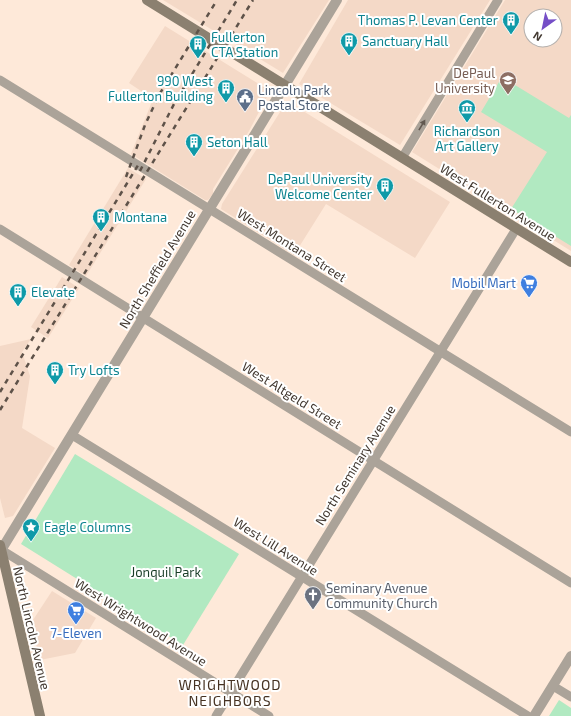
<svg xmlns="http://www.w3.org/2000/svg" width="571" height="716" font-family="'Exo 2',sans-serif">
  <style>
    .built { fill: #f4d9c7; fill-rule: evenodd }
    .green { fill: #b1e9c1 }
    .lines { fill: none; stroke-linecap: round; stroke-linejoin: round }
    .minor { stroke: #aba399; stroke-width: 9 }
    .tertiary { stroke: #aba399; stroke-width: 10 }
    .secondary { stroke: #8b8070; stroke-width: 10 }
    .rail { stroke: #5e5249; stroke-width: 2.5; stroke-dasharray: 5 5; stroke-linecap: butt }
    .oneway { fill: #625850 }
    .labels { text-anchor: middle; stroke-width: 4; stroke-linejoin: round; paint-order: stroke }
    .culture-label { font-size: 13px; fill: #0d838f; stroke: #fff; text-anchor: start }
    .education-label { font-size: 13px; fill: #785e54; stroke: #fff; text-anchor: end }
    .service-label { font-size: 13px; fill: #4e5e75; stroke: #fff; text-anchor: start }
    .street-label { font-size: 13px; fill: #423830; stroke: #fff }
    .shop-label { font-size: 13px; fill: #366cbe; stroke: #fff; text-anchor: end }
    .park-label { font-size: 13px; fill: #1a3e28; stroke: #fff }
    .worship-label { font-size: 13px; fill: #5b616d; stroke: #fff; text-anchor: start }
    .neighbourhood-label { font-size: 14px; letter-spacing: 1px; fill: #463222; stroke: #fff }
  </style>
  <rect width="100%" height="100%" fill="#fee9d9"/>
  <!-- built -->
  <g class="built">
    <path d="M 163,0 L 329,0 L 283,73 Z"/>
    <path d="M 348,0 L 490,0 L 400,145 L 299,84 Z"/>
    <path d="M 505,0 L 571,0 L 571,251 L 412,152 ZM 531,16 L 555,16 L 555,40 L 531,40 Z"/>
    <path d="M 165,26 L 270,91 L 249,131 L 213,189 L 213,194 L 208,200 L 205,200 L 131,154 L 153,99 L 129,83 Z"/>
    <path d="M 287,101 L 450,202 L 415,258 L 326,204 L 294,255 L 221,209 L 222,204 Z"/>
    <path d="M 128,168 L 146,179 L 86,276 L 69,265 Z"/>
    <path d="M 62,277 L 79,288 L 48,338 L 31,327 Z"/>
    <path d="M 31,339 L 22,352 L 30,376 L 22,428 L 55,448 L 13,516 L 5,518 L 0,498 L 0,346 Z"/>
    <path d="M 52,591 L 96,618 L 75,653 L 40,660 L 31,623 Z"/>
  </g>
  <!-- green -->
  <g class="green">
    <path d="M 502,77 L 569,118 L 571,115 L 571,246 L 511,209 L 547,152 L 481,112 Z"/>
    <path d="M 75,454 L 239,554 L 183,645 L 21,544 Z"/>
    <path d="M 559,700 L 571,708 L 571,716 L 549,716 Z"/>
  </g>
  <g class="lines">
    <!-- minor -->
    <g class="minor">
      <path d="M 0,80 L 571,432"/>
      <path d="M 402,158 L 498,0"/>
      <path d="M 0,229 L 571,583"/>
      <path d="M 72,435 L 528,716"/>
      <path d="M 0,549 L 269,716"/>
      <path d="M 553,686 L 571,697"/>
      <path d="M 216,716 L 516,229"/>
    </g>
    <!-- tertiary -->
    <g class="tertiary">
      <path d="M 0,552 L 337,0"/>
      <path d="M 534,716 L 571,656"/>
    </g>
    <!-- secondary -->
    <g class="secondary">
      <path d="M 147,0 L 571,262"/>
      <path d="M 0,545 L 40,716"/>
    </g>
    <!-- rail -->
    <g class="rail">
      <path d="M 140,171 L 174,104 L 237,0"/>
      <path d="M 126,177 L 145,125 L 159,95 L 217,0"/>
      <path d="M 0,392 L 140,162"/>
      <path d="M 0,410 L 253,0"/>
    </g>
  </g>
  <!-- one-way arrows -->
  <defs><path id="oneway-solid" d="M-6-.8H1V-3.2L6.5 0L1 3.2V.8H-6Z"/></defs>
  <use class="oneway" href="#oneway-solid" transform="translate(422 125) rotate(-59)"/>
  <!-- icons -->
  <defs>
    <g id="building-pin" transform="scale(0.9)"><path d="M0 17L-7.5 6A9.5 9.5 0 1 1 7.5 6Z" fill="#0f9aa8" stroke="#fff"/><path d="M-4-6H4V6H1V3H-1V6H-4ZM-2.5-4.3h1.7v1.8h-1.7ZM.8-4.3h1.7v1.8H.8ZM-2.5-1h1.7V.8h-1.7ZM.8-1h1.7V.8H.8Z" fill="#fff"/></g>
    <g id="university-pin" transform="scale(0.9)"><path d="M0 17L-7.5 6A9.5 9.5 0 1 1 7.5 6Z" fill="#8d6e63" stroke="#fff"/><path d="M0-5L7-2L0 1L-7-2ZM-4 1L0 2.5L4 1V4Q0 6-4 4Z" fill="#fff"/></g>
    <g id="civic-pin" transform="scale(0.9)"><path d="M0 17L-7.5 6A9.5 9.5 0 1 1 7.5 6Z" fill="#5c6f8a" stroke="#fff"/><path d="M-.6-6.5H3V-4.5H.6V-3L4-1V1h2V6H-6V1h2V-1L-.6-3ZM-1.2 2.5V6h2.4V2.5Z" fill="#fff"/></g>
    <g id="museum-pin" transform="scale(0.9)"><path d="M0 17L-7.5 6A9.5 9.5 0 1 1 7.5 6Z" fill="#0f9aa8" stroke="#fff"/><path d="M0-6L6-3V-2H-6V-3ZM-5-1h2V3h-2ZM-1-1h2V3h-2ZM3-1h2V3H3ZM-6 4H6V6H-6Z" fill="#fff"/></g>
    <g id="supermarket-pin" transform="scale(0.9)"><path d="M0 17L-7.5 6A9.5 9.5 0 1 1 7.5 6Z" fill="#3f7fe0" stroke="#fff"/><path d="M-6-5.5h2.5l.6 2H6L4.5 2H-2.5L-4.4-4H-6ZM-1.5 3.2a1.3 1.3 0 1 0 .1 0ZM3 3.2a1.3 1.3 0 1 0 .1 0Z" fill="#fff"/></g>
    <g id="sight-pin" transform="scale(0.9)"><path d="M0 17L-7.5 6A9.5 9.5 0 1 1 7.5 6Z" fill="#0f9aa8" stroke="#fff"/><path d="M0-6L1.8-2.2L6-1.7L2.9 1.2L3.7 5.4L0 3.3L-3.7 5.4L-2.9 1.2L-6-1.7L-1.8-2.2Z" fill="#fff"/></g>
    <g id="church-pin" transform="scale(0.9)"><path d="M0 17L-7.5 6A9.5 9.5 0 1 1 7.5 6Z" fill="#6b7280" stroke="#fff"/><path d="M-1.2-6h2.4v3.5h3.3v2.4h-3.3V6h-2.4V-.1h-3.3v-2.4h3.3Z" fill="#fff"/></g>
  </defs>
  <g fill-rule="evenodd">
    <use href="#building-pin" x="511" y="20"/>
    <use href="#building-pin" x="349" y="41"/>
    <use href="#building-pin" x="198" y="44"/>
    <use href="#university-pin" x="508" y="80"/>
    <use href="#building-pin" x="226" y="88"/>
    <use href="#civic-pin" x="245" y="97"/>
    <use href="#museum-pin" x="467" y="108"/>
    <use href="#building-pin" x="194" y="142"/>
    <use href="#building-pin" x="385" y="186"/>
    <use href="#building-pin" x="101" y="217"/>
    <use href="#supermarket-pin" x="529" y="283"/>
    <use href="#building-pin" x="18" y="292"/>
    <use href="#building-pin" x="55" y="370"/>
    <use href="#sight-pin" x="31" y="527"/>
    <use href="#church-pin" x="313" y="595"/>
    <use href="#supermarket-pin" x="76" y="610"/>
  </g>
  <g class="labels">
    <!-- culture labels -->
    <g class="culture-label">
      <text x="498" y="25" text-anchor="end">Thomas P. Levan Center</text>
      <text x="211" y="42">Fullerton<tspan x="211" dy="15">CTA Station</tspan></text>
      <text x="362" y="46">Sanctuary Hall</text>
      <text x="213" y="86" text-anchor="end">990 West<tspan x="213" dy="15">Fullerton Building</tspan></text>
      <text x="467" y="136" text-anchor="middle">Richardson<tspan x="467" dy="15">Art Gallery</tspan></text>
      <text x="207" y="147">Seton Hall</text>
      <text x="372" y="184" text-anchor="end">DePaul University<tspan x="372" dy="15">Welcome Center</tspan></text>
      <text x="114" y="222">Montana</text>
      <text x="31" y="297">Elevate</text>
      <text x="68" y="375">Try Lofts</text>
      <text x="44" y="532">Eagle Columns</text>
    </g>
    <!-- education labels -->
    <g class="education-label">
      <text x="495" y="78">DePaul<tspan x="495" dy="15">University</tspan></text>
    </g>
    <!-- service labels -->
    <g class="service-label">
      <text x="258" y="95">Lincoln Park<tspan x="258" dy="15">Postal Store</tspan></text>
    </g>
    <!-- street labels -->
    <g class="street-label">
      <text transform="translate(498 202) rotate(32)" y="5">West Fullerton Avenue</text>
      <text transform="translate(292 245) rotate(32)" y="5">West Montana Street</text>
      <text transform="translate(157 269) rotate(-59)" y="5">North Sheffield Avenue</text>
      <text transform="translate(292 395) rotate(32)" y="5">West Altgeld Street</text>
      <text transform="translate(355 465) rotate(-58)" y="5">North Seminary Avenue</text>
      <text transform="translate(276 546) rotate(32)" y="5">West Lill Avenue</text>
      <text transform="translate(141 622) rotate(32)" y="5">West Wrightwood Avenue</text>
      <text transform="translate(32 628) rotate(77)" y="5">North Lincoln Avenue</text>
    </g>
    <!-- shop labels -->
    <g class="shop-label">
      <text x="516" y="288">Mobil Mart</text>
      <text x="76" y="638" text-anchor="middle">7-Eleven</text>
    </g>
    <!-- park labels -->
    <g class="park-label">
      <text x="166" y="577">Jonquil Park</text>
    </g>
    <!-- worship labels -->
    <g class="worship-label">
      <text x="326" y="593">Seminary Avenue<tspan x="326" dy="15">Community Church</tspan></text>
    </g>
    <!-- neighbourhood labels -->
    <g class="neighbourhood-label">
      <text x="230" y="690">WRIGHTWOOD<tspan x="230" dy="16">NEIGHBORS</tspan></text>
    </g>
  </g>
  <!-- north arrow -->
  <g transform="translate(543 28) rotate(213)"><circle r="19" fill="#ffffff" stroke="#b3afac"/>
  <path d="M0-3L7 15L0 10L-7 15Z" fill="#754ec7"/>
  <text y="-6" font-size="11" font-weight="bold" text-anchor="middle" fill="#423830">N</text>
  </g>
</svg>
